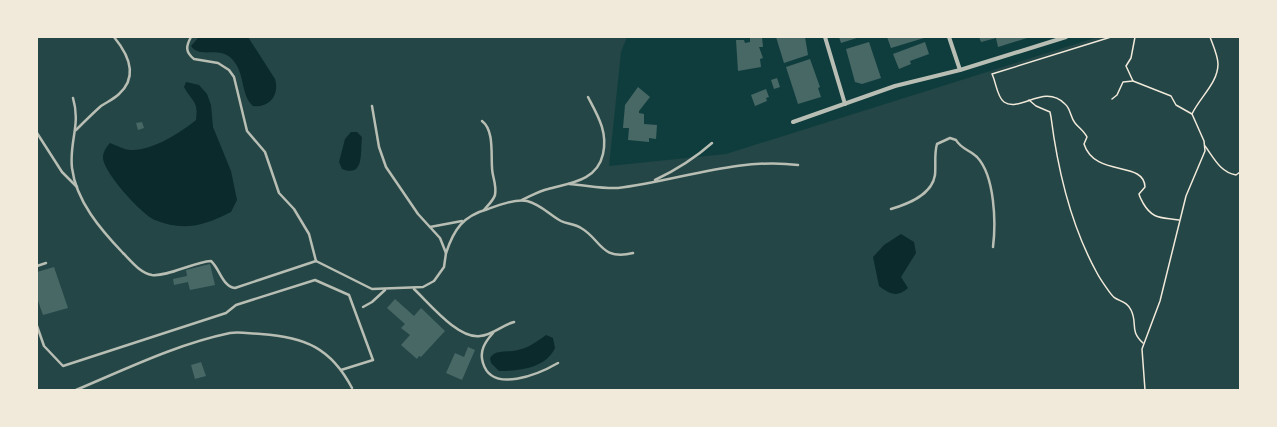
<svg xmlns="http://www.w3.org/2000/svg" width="1277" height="427" font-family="Inter,sans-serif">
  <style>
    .green { fill: #244646 }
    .water { fill: #0a2a2b }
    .building { fill: #486865 }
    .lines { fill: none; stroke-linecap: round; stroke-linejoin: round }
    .path { stroke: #f1e9da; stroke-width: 1.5 }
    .service { stroke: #b8beb3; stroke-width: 2.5 }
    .minor { stroke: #b8beb3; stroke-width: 4 }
  </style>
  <rect width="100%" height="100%" fill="#0f3d3e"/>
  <!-- green -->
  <path class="green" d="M 37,37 L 627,37 L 621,52 L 609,166 L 726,154 L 1098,37 L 1240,37 L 1240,390 L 37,390 Z"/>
  <!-- water -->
  <g class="water">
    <path d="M 199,37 L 248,37 L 275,79 C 280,95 269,108 253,106 C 240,95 246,72 231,58 C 218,46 200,59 191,46 Z"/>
    <path d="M 186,82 L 199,85 L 207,94 L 211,105 L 213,127 L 231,171 L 237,200 L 231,212 C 205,225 184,232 155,220 C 142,215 102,171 103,157 C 103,152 107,146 110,143 C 116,145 124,150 131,150 C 152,151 180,133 196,120 C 199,101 192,102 184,87 Z"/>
    <path d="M 351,132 L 357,132 L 362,137 C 360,152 365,178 342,169 L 339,162 L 345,139 Z"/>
    <path d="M 901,234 L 914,242 L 916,253 L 901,277 L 908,288 C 897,298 890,294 879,286 L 873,257 L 884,245 Z"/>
    <path d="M 546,335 L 553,338 L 555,348 C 546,368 519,371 499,371 L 491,363 L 490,358 C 495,350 504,352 513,351 C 527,349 535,343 546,335 Z"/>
  </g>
  <!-- building -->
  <g class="building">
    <path d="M 750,37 L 762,37 L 763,47 L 759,47 L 763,58 L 760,59 L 761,67 L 738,71 L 736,40 L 744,40 L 745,43 L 750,42 Z"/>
    <path d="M 776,37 L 805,37 L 808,55 L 784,63 Z"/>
    <path d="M 839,37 L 860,37 L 841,43 Z"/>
    <path d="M 887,37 L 924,37 L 924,38 L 891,48 Z"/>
    <path d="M 979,37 L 1030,37 L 998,47 L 996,38 L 981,42 Z"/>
    <path d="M 869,42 L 881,78 L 862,84 L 855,82 L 846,49 Z"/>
    <path d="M 925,42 L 929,54 L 910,61 L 911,64 L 899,69 L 893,54 Z"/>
    <path d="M 810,59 L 820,87 L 818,88 L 821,97 L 798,104 L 786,67 Z"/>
    <path d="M 777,78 L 780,87 L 774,89 L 771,80 Z"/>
    <path d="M 638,87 L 650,97 L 639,111 L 639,113 L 644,114 L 644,124 L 657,125 L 656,139 L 649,138 L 649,142 L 628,140 L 629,128 L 623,128 L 625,105 Z"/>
    <path d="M 766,89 L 769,97 L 766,98 L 767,101 L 755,106 L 751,95 Z"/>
    <path d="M 142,122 L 144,128 L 138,130 L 136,123 Z"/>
    <path d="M 210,264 L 215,285 L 190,290 L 188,282 L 174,285 L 173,279 L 187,276 L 186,270 Z"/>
    <path d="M 54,267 L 68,308 L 43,315 L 37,298 L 37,272 Z"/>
    <path d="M 395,299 L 414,316 L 421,308 L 445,331 L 421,357 L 419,356 L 417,359 L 401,345 L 410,335 L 401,328 L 405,324 L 387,308 Z"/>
    <path d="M 468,347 L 475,350 L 462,380 L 446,373 L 455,353 L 464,357 Z"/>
    <path d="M 201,362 L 206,376 L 195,379 L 191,365 Z"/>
  </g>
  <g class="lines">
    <!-- path -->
    <g class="path">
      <path d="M 1111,37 L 992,74 C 996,82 997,97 1004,102 C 1020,113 1044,83 1065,104 C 1071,109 1070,117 1075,123 C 1079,128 1084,131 1087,137 L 1084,144 C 1095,178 1144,160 1145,187 L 1139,194 C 1140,198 1141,199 1143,203 C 1153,220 1161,217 1179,220"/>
      <path d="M 1135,37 L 1131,58 L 1126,66 L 1133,81 L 1171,96 L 1176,105 L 1192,114"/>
      <path d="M 1112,99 L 1117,95 L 1123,82 L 1133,81"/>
      <path d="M 1029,100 L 1036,106 L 1050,112 L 1051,117 C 1058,172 1071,226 1097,273 C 1099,277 1112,297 1115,298 C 1122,302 1127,302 1131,310 C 1138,324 1129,330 1143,343"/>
      <path d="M 1205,146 C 1214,158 1220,172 1236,175 L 1240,172"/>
      <path d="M 1145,390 L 1142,349 L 1160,301 L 1186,196 L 1205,151 L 1204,141 L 1192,114 C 1200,97 1218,83 1218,64 C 1218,56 1213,45 1210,37"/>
    </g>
    <!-- service -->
    <g class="service">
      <path d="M 191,37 C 186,46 185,52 194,59 L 218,63 L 229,70 L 234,77 L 247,131 L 265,152 L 279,193 L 294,209 L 309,234 L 316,261"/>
      <path d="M 73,98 C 81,125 69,142 72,168 C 76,201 101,230 123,253 C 131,261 140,273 152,275 C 167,277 194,262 211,261 C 220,269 222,286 235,288 L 316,261 L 372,289 L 423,287 L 434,281 L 444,267 L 446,253 L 440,238 L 418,214 L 386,167 L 379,147 L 372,106"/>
      <path d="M 482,121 C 494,130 491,153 492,167 C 492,177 497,184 495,195 C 493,201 488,205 484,210"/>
      <path d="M 76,130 C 84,122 92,114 101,106 C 107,102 114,99 119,94 C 139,76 128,54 114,37"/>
      <path d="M 37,133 L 62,172 L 77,187"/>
      <path d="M 655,180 C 676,170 694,159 712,143"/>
      <path d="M 569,184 C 585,185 603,189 618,188 C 677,181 738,157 798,165"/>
      <path d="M 522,200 C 531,196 539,191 548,189 C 570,183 597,181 603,154 C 608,132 598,116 588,97"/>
      <path d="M 891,209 C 908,204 932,195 935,175 C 936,164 934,154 937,144 L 950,138 L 956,140 C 961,149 970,150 977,157 C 995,176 996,223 993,247"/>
      <path d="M 430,227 L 462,221"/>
      <path d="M 446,253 C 454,229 463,216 488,209 C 499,205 515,199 527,201 C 540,204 550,215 561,221 C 567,224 575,224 581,228 C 601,239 600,261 633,253"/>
      <path d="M 37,266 L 46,263"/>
      <path d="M 414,289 C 430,304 458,339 480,336 C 493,335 502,325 514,322"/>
      <path d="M 363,307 L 372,302 L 385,290"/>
      <path d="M 37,326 L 44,346 L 63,366 L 226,313 L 236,305 L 315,280 L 349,295 L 373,360 L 341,370"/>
      <path d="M 493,333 C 485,342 479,351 483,363 C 492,394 539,374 558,363"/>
      <path d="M 76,390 C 126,369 177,344 230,333 C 240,331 251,334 261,334 C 305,337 331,348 352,388"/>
    </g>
    <!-- minor -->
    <g class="minor">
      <path d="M 825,37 L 845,104"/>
      <path d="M 949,37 L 960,70"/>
      <path d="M 793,122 L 895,86 L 960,70 L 1066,37"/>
    </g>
  </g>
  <!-- border -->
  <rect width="1277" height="427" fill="none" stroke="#f1e9da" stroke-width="76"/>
</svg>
